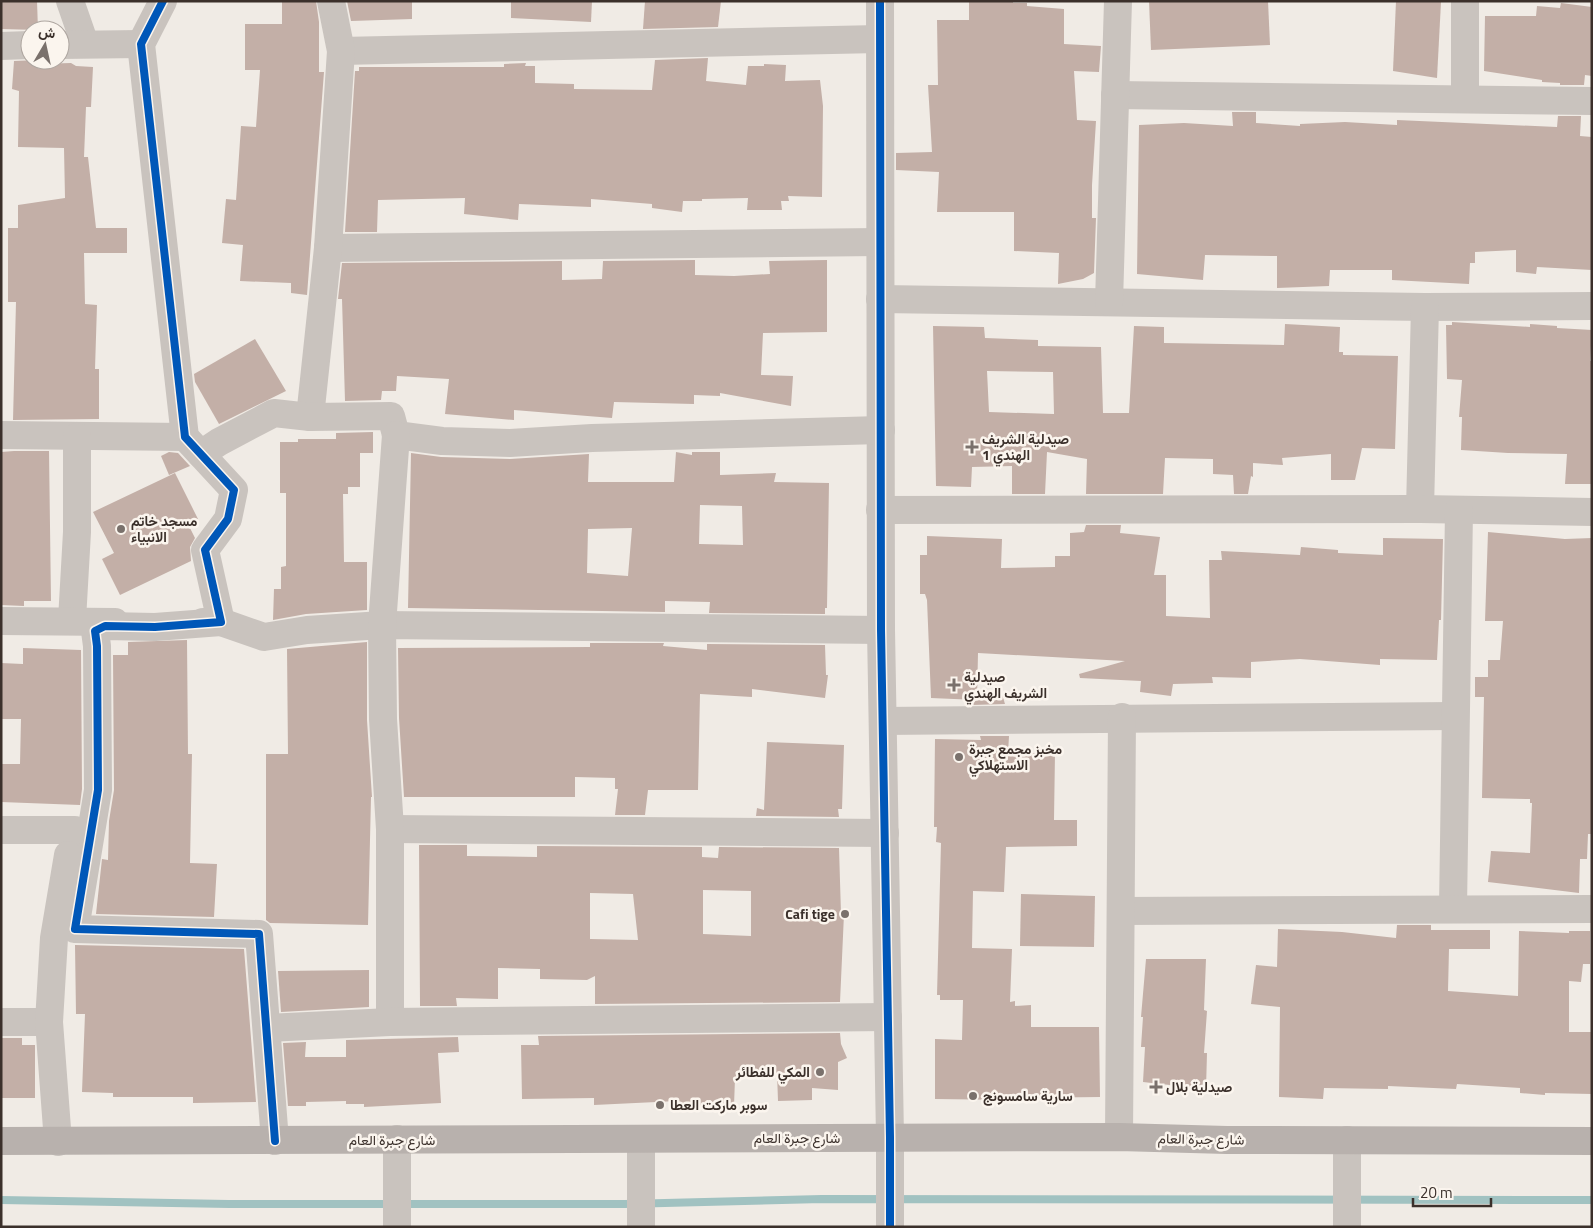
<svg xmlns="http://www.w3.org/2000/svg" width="1593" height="1228" font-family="'Titillium Web',Vazirmatn,sans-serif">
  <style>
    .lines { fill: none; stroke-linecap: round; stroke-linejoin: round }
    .stream { stroke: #a1c2c1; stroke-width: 8 }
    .building { fill: #c3afa7; fill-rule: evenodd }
    .minor { stroke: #c9c3be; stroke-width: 28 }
    .major { stroke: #b8b1ad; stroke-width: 28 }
    .cycleway-casing { stroke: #fbf5ee; stroke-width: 11 }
    .cycleway { stroke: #0057b8; stroke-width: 8 }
    .poi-dot { fill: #7a716c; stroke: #fbf5ee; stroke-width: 2 }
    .labels { text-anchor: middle; stroke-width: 5; stroke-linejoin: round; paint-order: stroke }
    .poi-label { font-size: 14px; font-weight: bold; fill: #3b302b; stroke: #fbf5ee; text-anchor: start }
    .street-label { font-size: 14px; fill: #3b302b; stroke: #fbf5ee }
  </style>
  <rect width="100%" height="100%" fill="#f0ebe5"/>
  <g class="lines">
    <!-- stream -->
    <path class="stream" d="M 1,1200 L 229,1204 L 625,1204 L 822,1199 L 1592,1200"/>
  </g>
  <!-- building -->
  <g class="building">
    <path d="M 1,1 L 37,1 L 38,30 L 1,29 Z"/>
    <path d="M 282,1 L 316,1 L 319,22 L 319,72 L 324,72 L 307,295 L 291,293 L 291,283 L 240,281 L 243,245 L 222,243 L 226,199 L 236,200 L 241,126 L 256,127 L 260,70 L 245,70 L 245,24 L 282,24 Z"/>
    <path d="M 347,1 L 412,1 L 412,19 L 351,21 Z"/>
    <path d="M 511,1 L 592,1 L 591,22 L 511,18 Z"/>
    <path d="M 645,1 L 721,1 L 718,27 L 643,29 Z"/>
    <path d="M 969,1 L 1013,1 L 1013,3 L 1027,3 L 1027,6 L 1064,9 L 1064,44 L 1101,46 L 1099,72 L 1074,71 L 1077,120 L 1096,121 L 1092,185 L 1092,218 L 1096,218 L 1094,273 L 1083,279 L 1058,284 L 1059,253 L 1014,251 L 1014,212 L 937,212 L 939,172 L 896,170 L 896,153 L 932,152 L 928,85 L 938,85 L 937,20 L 969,20 Z"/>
    <path d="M 1149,1 L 1268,1 L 1270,45 L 1151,50 Z"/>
    <path d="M 1396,1 L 1441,2 L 1437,78 L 1393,71 Z"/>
    <path d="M 1561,3 L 1592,7 L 1592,76 L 1585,75 L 1584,85 L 1560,85 L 1560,83 L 1542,82 L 1542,80 L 1484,71 L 1485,16 L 1536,16 L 1537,6 L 1560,8 Z"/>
    <path d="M 708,58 L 706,81 L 746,85 L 748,66 L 764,66 L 764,64 L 786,65 L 785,81 L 820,80 L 823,106 L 822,197 L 788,196 L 789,201 L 781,201 L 782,210 L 747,210 L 748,198 L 702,199 L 702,201 L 683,201 L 682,212 L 652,208 L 652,204 L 591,199 L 591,207 L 519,204 L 518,220 L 464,214 L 465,198 L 378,200 L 377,232 L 345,232 L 355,71 L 359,71 L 359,67 L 504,67 L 504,64 L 526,63 L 525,66 L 535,66 L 535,83 L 574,84 L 574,89 L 652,90 L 655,60 Z"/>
    <path d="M 38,60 L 38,64 L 71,63 L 76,66 L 93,67 L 91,107 L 86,107 L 84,157 L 88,157 L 96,228 L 127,228 L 127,253 L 84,253 L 85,304 L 97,305 L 95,369 L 99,369 L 99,419 L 13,420 L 16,302 L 8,302 L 8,228 L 18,228 L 18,205 L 65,198 L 64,148 L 18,147 L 19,91 L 12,89 L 14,61 Z"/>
    <path d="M 1232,112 L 1256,112 L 1256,123 L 1300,126 L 1300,124 L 1345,122 L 1397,125 L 1397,120 L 1557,127 L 1558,116 L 1581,116 L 1580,136 L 1592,137 L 1592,270 L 1537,267 L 1536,274 L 1516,272 L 1516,250 L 1475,252 L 1475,263 L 1470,263 L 1469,284 L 1392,280 L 1392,270 L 1330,270 L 1329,286 L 1277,288 L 1277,256 L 1205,255 L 1203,280 L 1137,274 L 1139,125 L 1184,123 L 1233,126 Z"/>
    <path d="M 695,260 L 695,275 L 734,276 L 770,274 L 769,261 L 827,260 L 827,332 L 763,333 L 761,375 L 793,376 L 791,406 L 720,393 L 720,396 L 694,395 L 694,404 L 614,402 L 612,418 L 514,410 L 514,420 L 445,414 L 449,379 L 397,376 L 396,391 L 382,391 L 381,400 L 345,401 L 342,299 L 338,299 L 342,263 L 562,261 L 562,280 L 602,279 L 603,261 Z"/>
    <path d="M 1452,322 L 1530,327 L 1530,324 L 1557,326 L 1557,328 L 1592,330 L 1590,361 L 1592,361 L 1592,484 L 1565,484 L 1567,454 L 1508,453 L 1461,450 L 1462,417 L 1459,417 L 1462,380 L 1447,379 L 1446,325 L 1452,325 Z"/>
    <path d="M 1285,324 L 1340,327 L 1339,352 L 1343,352 L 1343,355 L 1398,356 L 1395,449 L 1362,448 L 1355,480 L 1331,480 L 1331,454 L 1282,458 L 1283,465 L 1253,463 L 1253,477 L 1251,476 L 1248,494 L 1234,494 L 1233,475 L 1213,474 L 1213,459 L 1165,458 L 1163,494 L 1086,494 L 1087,459 L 1047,452 L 1045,494 L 1012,494 L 1012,466 L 972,467 L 971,487 L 936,486 L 933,326 L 984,327 L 985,338 L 1038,340 L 1038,346 L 1101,347 L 1103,413 L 1129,413 L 1134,326 L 1164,327 L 1164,343 L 1284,345 ZM 987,371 L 1053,372 L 1054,414 L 989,412 Z"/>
    <path d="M 255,339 L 286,391 L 219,424 L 195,382 L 194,374 Z"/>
    <path d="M 373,432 L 373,453 L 360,453 L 360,487 L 348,487 L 348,494 L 343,494 L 344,562 L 367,562 L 367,610 L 306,614 L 273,620 L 274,589 L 281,589 L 281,567 L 286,566 L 286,493 L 280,493 L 280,442 L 298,442 L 298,439 L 336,439 L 336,433 Z"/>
    <path d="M 14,451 L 49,451 L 51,601 L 24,601 L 24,606 L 1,605 L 1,452 Z"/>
    <path d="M 169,452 L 178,453 L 190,466 L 169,475 L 161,456 Z"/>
    <path d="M 676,452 L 692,455 L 692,452 L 720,452 L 720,475 L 776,473 L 774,482 L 829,483 L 827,608 L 825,608 L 825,614 L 709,613 L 710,602 L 665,601 L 665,612 L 408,608 L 411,453 L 441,457 L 510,459 L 589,454 L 588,482 L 674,482 ZM 700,505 L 742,506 L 743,545 L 699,544 ZM 632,528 L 628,576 L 587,573 L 588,529 Z"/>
    <path d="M 175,473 L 198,519 L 188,524 L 195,538 L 190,547 L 191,561 L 120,595 L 102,559 L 114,553 L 93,512 Z"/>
    <path d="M 1086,525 L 1121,525 L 1120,533 L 1160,537 L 1154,575 L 1166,575 L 1166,616 L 1210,618 L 1209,560 L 1222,560 L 1221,551 L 1300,555 L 1301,547 L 1338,550 L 1338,553 L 1383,555 L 1383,538 L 1443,539 L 1441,620 L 1439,620 L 1437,660 L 1380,659 L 1380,665 L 1300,659 L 1251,662 L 1251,678 L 1212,677 L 1213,683 L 1173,684 L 1171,696 L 1140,692 L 1141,681 L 1080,678 L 1079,674 L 1125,661 L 978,653 L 977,700 L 931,698 L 927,600 L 925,594 L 920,594 L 920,555 L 927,555 L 927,536 L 1002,539 L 1001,568 L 1055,567 L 1055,556 L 1070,556 L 1070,533 L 1084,532 Z"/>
    <path d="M 1488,532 L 1565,539 L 1592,538 L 1592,834 L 1588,834 L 1587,859 L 1580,859 L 1579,893 L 1488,882 L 1491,851 L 1530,853 L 1532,803 L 1530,803 L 1530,799 L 1482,798 L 1484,697 L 1475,697 L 1475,677 L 1488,677 L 1488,660 L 1500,660 L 1503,621 L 1485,621 Z"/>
    <path d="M 187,640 L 188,754 L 192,754 L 190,863 L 217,864 L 214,917 L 96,914 L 102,859 L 108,860 L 109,821 L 114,790 L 113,655 L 128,655 L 128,642 Z"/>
    <path d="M 367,642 L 367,720 L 372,797 L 371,797 L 368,925 L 270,923 L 266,920 L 266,754 L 288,754 L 287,649 Z"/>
    <path d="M 590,643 L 664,643 L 663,646 L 707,650 L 707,644 L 825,645 L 826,675 L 828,675 L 825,698 L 752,689 L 752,697 L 700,694 L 698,790 L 648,790 L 645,815 L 615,815 L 618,789 L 615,789 L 615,778 L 575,777 L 575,797 L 404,797 L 399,718 L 398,648 L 590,647 Z"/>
    <path d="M 23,648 L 81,650 L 82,789 L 80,805 L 1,802 L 1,764 L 20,764 L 21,719 L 1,719 L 1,663 L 23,664 Z"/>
    <path d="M 1002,694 L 1005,704 L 972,705 L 971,702 Z"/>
    <path d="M 980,736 L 1009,736 L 1008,753 L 1055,753 L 1054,820 L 1077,820 L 1077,846 L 1006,847 L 1004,892 L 973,891 L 972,948 L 1012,949 L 1010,1002 L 1015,1001 L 1015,1006 L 1031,1005 L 1031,1027 L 1099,1027 L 1100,1097 L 1013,1098 L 1013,1100 L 935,1099 L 935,1039 L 962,1040 L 963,1000 L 940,1000 L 940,995 L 937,995 L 941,843 L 936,842 L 937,827 L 934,827 L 935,739 L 981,740 Z"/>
    <path d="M 767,742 L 844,745 L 842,809 L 838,809 L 839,817 L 756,816 L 757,808 L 764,810 Z"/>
    <path d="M 419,845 L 467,845 L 467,856 L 537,857 L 537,846 L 702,847 L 702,857 L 718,858 L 719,847 L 839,848 L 841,914 L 844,914 L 840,1002 L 595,1004 L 595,976 L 587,980 L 540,979 L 540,969 L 498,968 L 498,999 L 456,998 L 457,1006 L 420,1006 ZM 703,890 L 751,891 L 751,936 L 703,934 ZM 590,893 L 633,894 L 638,940 L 590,939 Z"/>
    <path d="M 1021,894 L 1095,896 L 1094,947 L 1020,946 Z"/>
    <path d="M 1397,925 L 1431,925 L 1431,930 L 1490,930 L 1490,949 L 1449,949 L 1448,991 L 1518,996 L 1519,931 L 1569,933 L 1569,931 L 1590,931 L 1590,964 L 1583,964 L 1581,982 L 1569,981 L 1569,1032 L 1592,1032 L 1592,1094 L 1545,1093 L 1545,1095 L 1520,1093 L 1520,1088 L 1457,1084 L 1456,1089 L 1388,1086 L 1388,1089 L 1324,1088 L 1323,1099 L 1279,1097 L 1280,1007 L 1251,1004 L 1256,965 L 1277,967 L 1278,929 L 1342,932 L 1396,938 Z"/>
    <path d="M 75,945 L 244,949 L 256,1102 L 193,1103 L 193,1097 L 113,1097 L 113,1093 L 82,1092 L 85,1014 L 76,1014 Z"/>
    <path d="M 1146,959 L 1206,959 L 1204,1010 L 1207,1011 L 1204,1053 L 1207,1053 L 1206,1089 L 1143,1082 L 1145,1047 L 1141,1047 L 1143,1017 L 1141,1017 Z"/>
    <path d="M 369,970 L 369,1007 L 281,1012 L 278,971 Z"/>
    <path d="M 840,1033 L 841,1044 L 847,1058 L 838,1062 L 838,1090 L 812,1088 L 812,1100 L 778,1101 L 777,1073 L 737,1075 L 737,1078 L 735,1078 L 734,1106 L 677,1105 L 677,1101 L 594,1105 L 594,1098 L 522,1099 L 521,1045 L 539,1045 L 538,1036 Z"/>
    <path d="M 458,1037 L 459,1052 L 438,1053 L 441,1103 L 364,1107 L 364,1104 L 346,1104 L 346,1101 L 306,1102 L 306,1106 L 288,1106 L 283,1043 L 306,1042 L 305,1057 L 346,1057 L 346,1040 Z"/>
    <path d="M 1,1038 L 22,1038 L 22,1045 L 35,1045 L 35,1098 L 1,1098 Z"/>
  </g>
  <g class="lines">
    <!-- minor -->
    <g class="minor">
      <path d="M 70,1 L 85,44"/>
      <path d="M 163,1 L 141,44 L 185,437 L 234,490 L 228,519 L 205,550 L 221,622 L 155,627 L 105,626 L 95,631 L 97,646 L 98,790 L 75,929 L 259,934 L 275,1141"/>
      <path d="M 880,1 L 881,630 L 890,1137 L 890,1227"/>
      <path d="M 60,45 L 141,44"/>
      <path d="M 1,46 L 30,45"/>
      <path d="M 341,51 L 879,39"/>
      <path d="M 1115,95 L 1592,101"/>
      <path d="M 1465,99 L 1465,1"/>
      <path d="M 328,248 L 879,242"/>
      <path d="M 880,299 L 1425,307 L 1592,306"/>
      <path d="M 1109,302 L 1118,1"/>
      <path d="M 310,417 L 328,248 L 341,51 L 331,1"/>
      <path d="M 1,435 L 185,437"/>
      <path d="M 201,454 L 219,442 L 274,413 L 310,417 L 391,416 L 396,435 L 442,441 L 510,443 L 592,438 L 881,430"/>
      <path d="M 1420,509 L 1425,307"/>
      <path d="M 880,510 L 1420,509 L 1592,512"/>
      <path d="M 72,620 L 77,532 L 77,437"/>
      <path d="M 1,621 L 115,622"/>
      <path d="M 203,622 L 221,622 L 264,637 L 307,630 L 382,625 L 881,630"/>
      <path d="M 883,721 L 1455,716"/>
      <path d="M 390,829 L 885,833"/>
      <path d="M 1,830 L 75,830"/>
      <path d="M 1453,908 L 1459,510"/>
      <path d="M 1122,911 L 1592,909"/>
      <path d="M 1,1022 L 49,1022"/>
      <path d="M 390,1022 L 390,829 L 383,719 L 382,625 L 396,435"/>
      <path d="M 267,1028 L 390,1022 L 888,1017"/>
      <path d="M 1119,1137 L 1122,717"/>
      <path d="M 397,1139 L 397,1227"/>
      <path d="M 641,1139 L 641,1227"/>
      <path d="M 58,1142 L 49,1022 L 54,938 L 68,855"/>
      <path d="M 1347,1227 L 1347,1140"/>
    </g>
    <!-- major -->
    <path class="major" d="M 1,1141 L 1119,1137 L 1227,1140 L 1592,1141"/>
    <!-- cycleway casing -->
    <g class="cycleway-casing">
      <g id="cycleway">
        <path d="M 163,1 L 141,44 L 185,437 L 234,490 L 228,519 L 205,550 L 221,622 L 155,627 L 105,626 L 95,631 L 97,646 L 98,790 L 75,929 L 259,934 L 275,1141"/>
        <path d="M 880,1 L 881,630 L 890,1137 L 890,1227"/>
      </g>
    </g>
    <!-- cycleway -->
    <use href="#cycleway" class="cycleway"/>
  </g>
  <!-- markers -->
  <g class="poi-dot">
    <path d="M969.5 439.5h5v5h5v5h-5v5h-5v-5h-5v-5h5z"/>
    <circle cx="121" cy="529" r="5"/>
    <path d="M951.5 677.5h5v5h5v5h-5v5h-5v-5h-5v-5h5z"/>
    <circle cx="959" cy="757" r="5"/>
    <circle cx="845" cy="914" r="5"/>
    <circle cx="820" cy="1072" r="5"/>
    <path d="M1153.5 1079.5h5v5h5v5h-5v5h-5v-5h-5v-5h5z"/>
    <circle cx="973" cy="1096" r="5"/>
    <circle cx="660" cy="1105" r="5"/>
  </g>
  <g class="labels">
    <!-- poi labels -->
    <g class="poi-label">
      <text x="982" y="444">صيدلية الشريف<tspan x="982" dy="16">الهندي 1</tspan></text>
      <text x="131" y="526">مسجد خاتم<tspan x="131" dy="16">الانبياء</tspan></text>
      <text x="964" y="682">صيدلية<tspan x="964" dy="16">الشريف الهندي</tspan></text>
      <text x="969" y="754">مخبز مجمع جبرة<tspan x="969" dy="16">الاستهلاكي</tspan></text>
      <text x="835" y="919" text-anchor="end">Cafi tige</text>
      <text x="810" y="1077" text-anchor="end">المكي للفطائر</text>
      <text x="1166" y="1092">صيدلية بلال</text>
      <text x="983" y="1101">سارية سامسونج</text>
      <text x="670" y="1110">سوبر ماركت العطا</text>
    </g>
    <!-- street labels -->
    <g class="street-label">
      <text x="797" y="1143">شارع جبرة العام</text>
      <text transform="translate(1201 1139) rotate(1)" y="5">شارع جبرة العام</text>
      <text x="392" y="1145">شارع جبرة العام</text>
    </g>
  </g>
  <!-- border -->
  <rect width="1593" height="1228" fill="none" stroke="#3b302b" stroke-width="5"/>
  <!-- north arrow -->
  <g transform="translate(45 45) rotate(9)"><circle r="24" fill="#fbf5ee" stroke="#aea6a0"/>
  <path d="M0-4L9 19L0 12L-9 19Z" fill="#7a716c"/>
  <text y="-8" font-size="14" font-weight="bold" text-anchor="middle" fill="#3b302b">ش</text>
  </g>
  <!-- scale -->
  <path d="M1413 1198v8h78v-8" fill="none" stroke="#3b302b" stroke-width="2.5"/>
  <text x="1420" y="1198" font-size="15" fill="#3b302b" stroke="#fbf5ee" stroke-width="4" paint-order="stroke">20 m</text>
</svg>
